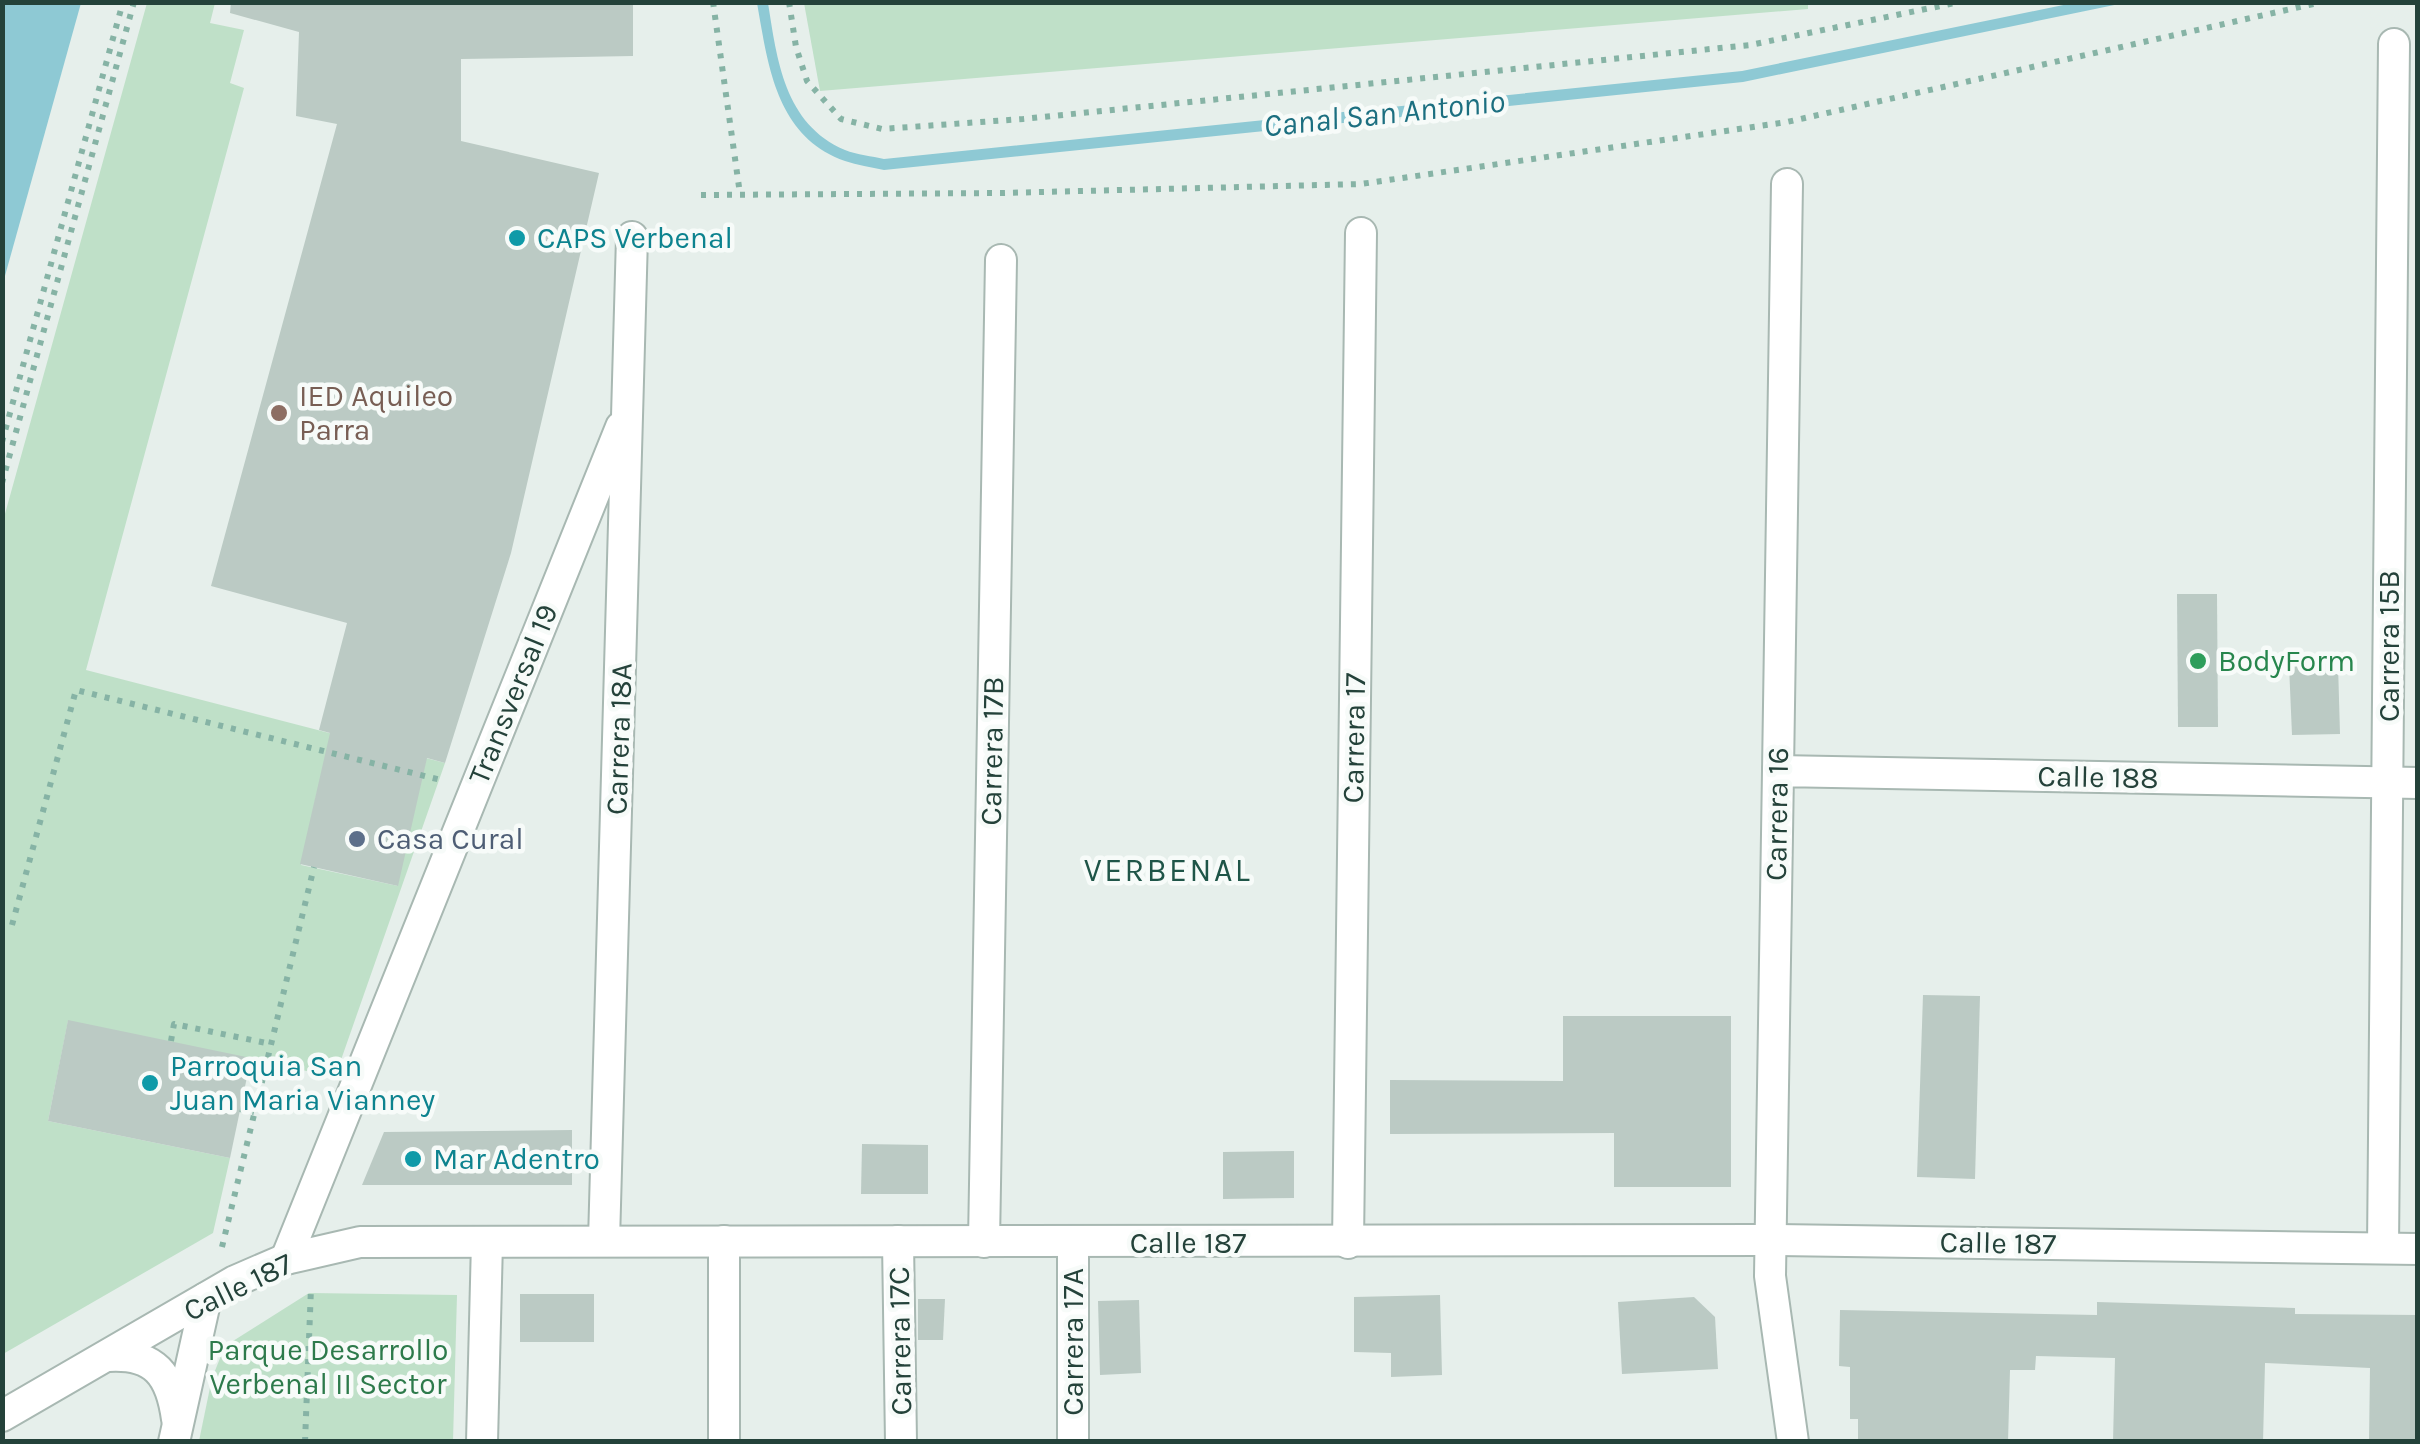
<svg xmlns="http://www.w3.org/2000/svg" width="2420" height="1444" font-family="Karla,sans-serif">
  <style>
    .green { fill: #bfe0c8; fill-rule: evenodd }
    .water { fill: #8ec9d4 }
    .building { fill: #bbcac4 }
    .lines { fill: none; stroke-linecap: round; stroke-linejoin: round }
    .minor-casing { stroke: #a8b8b2; stroke-width: 34 }
    .tertiary-casing { stroke: #a8b8b2; stroke-width: 34 }
    .path { stroke: #86b3a5; stroke-width: 6; stroke-dasharray: 5 8; stroke-linecap: butt }
    .minor { stroke: #fff; stroke-width: 30 }
    .tertiary { stroke: #fff; stroke-width: 30 }
    .culture-dot { fill: #0f9aa8; stroke: #f7fbf9; stroke-width: 4 }
    .education-dot { fill: #8d6e63; stroke: #f7fbf9; stroke-width: 4 }
    .leisure-dot { fill: #2e9e5b; stroke: #f7fbf9; stroke-width: 4 }
    .service-dot { fill: #5c6f8a; stroke: #f7fbf9; stroke-width: 4 }
    .labels { text-anchor: middle; stroke-width: 9; stroke-linejoin: round; paint-order: stroke }
    .culture-label { font-size: 30px; fill: #0d838f; stroke: #f7fbf9; text-anchor: start }
    .education-label { font-size: 30px; fill: #785e54; stroke: #f7fbf9; text-anchor: start }
    .street-label { font-size: 30px; fill: #24423a; stroke: #f7fbf9 }
    .leisure-label { font-size: 30px; fill: #27864d; stroke: #f7fbf9; text-anchor: start }
    .service-label { font-size: 30px; fill: #4e5e75; stroke: #f7fbf9; text-anchor: start }
    .park-label { font-size: 30px; fill: #2d7a4b; stroke: #f7fbf9 }
    .water-label { font-size: 32px; font-style: italic; fill: #1c6f80; stroke: #f7fbf9 }
    .neighbourhood-label { font-size: 32px; letter-spacing: 2.5px; fill: #1f5548; stroke: #f7fbf9 }
  </style>
  <rect width="100%" height="100%" fill="#e6efeb"/>
  <!-- green -->
  <g class="green">
    <path d="M 147,3 L 215,3 L 210,23 L 244,30 L 230,83 L 244,88 L 86,670 L 445,763 L 335,1077 L 68,1021 L 48,1121 L 230,1158 L 213,1233 L 3,1354 L 3,521 ZM 317,792 L 398,886 L 301,865 Z"/>
    <path d="M 804,3 L 1808,2 L 1808,9 L 820,91 Z"/>
    <path d="M 309,1293 L 457,1295 L 453,1441 L 199,1441 L 212,1378 L 225,1346 Z"/>
  </g>
  <!-- water -->
  <g class="water">
    <path d="M 3,2 L 81,3 L 3,283 L 2,3 Z"/>
    <path d="M 757,3 L 768,3 C 777,59 784,124 845,150 C 857,155 872,156 884,159 L 1742,71 L 2073,3 L 2124,3 L 1743,82 L 884,170 C 871,167 857,165 845,161 C 776,137 768,65 757,3 Z"/>
  </g>
  <!-- building -->
  <g class="building">
    <path d="M 231,2 L 633,2 L 633,56 L 461,59 L 461,141 L 599,173 L 511,553 L 445,763 L 427,758 L 398,886 L 300,864 L 330,733 L 319,730 L 347,623 L 211,586 L 337,124 L 296,116 L 299,32 L 230,13 Z"/>
    <path d="M 2177,594 L 2217,594 L 2218,727 L 2178,727 Z"/>
    <path d="M 2338,664 L 2340,734 L 2292,735 L 2289,665 Z"/>
    <path d="M 1923,995 L 1980,996 L 1975,1179 L 1917,1177 Z"/>
    <path d="M 1563,1016 L 1731,1016 L 1731,1187 L 1614,1187 L 1614,1133 L 1390,1134 L 1390,1080 L 1563,1081 Z"/>
    <path d="M 68,1020 L 251,1058 L 230,1158 L 48,1121 Z"/>
    <path d="M 572,1130 L 572,1185 L 362,1185 L 384,1132 Z"/>
    <path d="M 862,1144 L 928,1145 L 928,1194 L 861,1194 Z"/>
    <path d="M 1294,1151 L 1294,1198 L 1223,1199 L 1223,1152 Z"/>
    <rect x="520" y="1294" width="74" height="48"/>
    <path d="M 1440,1295 L 1442,1375 L 1391,1377 L 1391,1353 L 1354,1352 L 1354,1297 Z"/>
    <path d="M 1694,1297 L 1715,1317 L 1718,1369 L 1622,1374 L 1618,1302 Z"/>
    <path d="M 918,1299 L 945,1299 L 943,1340 L 918,1340 Z"/>
    <path d="M 1139,1300 L 1141,1373 L 1100,1375 L 1098,1301 Z"/>
    <path d="M 2097,1302 L 2295,1308 L 2295,1314 L 2418,1315 L 2418,1442 L 2369,1442 L 2370,1368 L 2265,1363 L 2263,1442 L 2113,1442 L 2115,1358 L 2036,1356 L 2035,1370 L 2010,1370 L 2008,1442 L 1858,1442 L 1858,1419 L 1850,1419 L 1850,1367 L 1839,1366 L 1840,1310 L 2097,1315 Z"/>
  </g>
  <g class="lines">
    <!-- minor casing -->
    <g class="minor-casing">
      <g id="minor">
        <path d="M 1778,771 L 1787,184"/>
        <path d="M 604,1241 L 632,237"/>
        <path d="M 724,1241 L 724,1442"/>
        <path d="M 898,1241 L 901,1442"/>
        <path d="M 984,1242 L 1001,260"/>
        <path d="M 1348,1243 L 1361,233"/>
        <path d="M 2383,1248 L 2394,44"/>
        <path d="M 286,1259 L 621,427"/>
        <path d="M 482,1442 L 487,1242"/>
        <path d="M 1073,1442 L 1073,1242"/>
      </g>
    </g>
    <!-- tertiary casing -->
    <g class="tertiary-casing">
      <g id="tertiary">
        <path d="M 108,1356 C 155,1353 171,1375 177,1419"/>
        <path d="M 2,1416 L 235,1281 L 286,1259 L 360,1242 L 1770,1240 L 2418,1249"/>
        <path d="M 174,1442 L 206,1298"/>
        <path d="M 1793,1442 L 1770,1276 L 1778,771 L 2418,783"/>
      </g>
    </g>
    <!-- path -->
    <g class="path">
      <path d="M 713,2 L 740,194"/>
      <path d="M 789,2 L 796,47 L 807,81 L 841,119 L 882,129 L 1023,119 L 1750,45 L 1960,2"/>
      <path d="M 701,195 L 1002,193 L 1361,184 L 1787,122 L 2322,2"/>
      <path d="M 2,442 L 123,2"/>
      <path d="M 2,483 L 134,2"/>
      <path d="M 12,925 L 76,690 L 445,781"/>
      <path d="M 171,1041 L 174,1024 L 271,1044"/>
      <path d="M 240,1109 L 254,1112"/>
      <path d="M 222,1247 L 314,867"/>
      <path d="M 305,1442 L 311,1288"/>
    </g>
    <!-- minor -->
    <use href="#minor" class="minor"/>
    <!-- tertiary -->
    <use href="#tertiary" class="tertiary"/>
  </g>
  <!-- markers -->
  <g class="culture-dot">
    <circle cx="517" cy="238" r="10"/>
    <circle cx="150" cy="1083" r="10"/>
    <circle cx="413" cy="1159" r="10"/>
  </g>
  <circle class="education-dot" cx="279" cy="413" r="10"/>
  <circle class="leisure-dot" cx="2198" cy="661" r="10"/>
  <circle class="service-dot" cx="357" cy="839" r="10"/>
  <g class="labels">
    <!-- culture labels -->
    <g class="culture-label">
      <text x="537" y="248">CAPS Verbenal</text>
      <text x="170" y="1076">Parroquia San<tspan x="170" dy="34">Juan Maria Vianney</tspan></text>
      <text x="433" y="1169">Mar Adentro</text>
    </g>
    <!-- education labels -->
    <g class="education-label">
      <text x="299" y="406">IED Aquileo<tspan x="299" dy="34">Parra</tspan></text>
    </g>
    <!-- street labels -->
    <g class="street-label">
      <text transform="translate(2389 646) rotate(-90)" y="10">Carrera 15B</text>
      <text transform="translate(513 694) rotate(-68)" y="10">Transversal 19</text>
      <text transform="translate(1354 738) rotate(-89)" y="10">Carrera 17</text>
      <text transform="translate(619 739) rotate(-88)" y="10">Carrera 18A</text>
      <text transform="translate(992 751) rotate(-89)" y="10">Carrera 17B</text>
      <text transform="translate(2098 777) rotate(1)" y="10">Calle 188</text>
      <text transform="translate(1777 814) rotate(-89)" y="10">Carrera 16</text>
      <text x="1188" y="1253">Calle 187</text>
      <text transform="translate(1998 1243) rotate(1)" y="10">Calle 187</text>
      <text transform="translate(238 1287) rotate(-26)" y="10">Calle 187</text>
      <text transform="translate(900 1341) rotate(-91)" y="10">Carrera 17C</text>
      <text transform="translate(1073 1342) rotate(-90)" y="10">Carrera 17A</text>
    </g>
    <!-- leisure labels -->
    <g class="leisure-label">
      <text x="2218" y="671">BodyForm</text>
    </g>
    <!-- service labels -->
    <g class="service-label">
      <text x="377" y="849">Casa Cural</text>
    </g>
    <!-- park labels -->
    <g class="park-label">
      <text x="328" y="1360">Parque Desarrollo<tspan x="328" dy="34">Verbenal II Sector</tspan></text>
    </g>
    <!-- water labels -->
    <g class="water-label">
      <text transform="translate(1384 113) rotate(-6)" y="11">Canal San Antonio</text>
    </g>
    <!-- neighbourhood labels -->
    <g class="neighbourhood-label">
      <text x="1168" y="881">VERBENAL</text>
    </g>
  </g>
  <!-- border -->
  <rect width="2420" height="1444" fill="none" stroke="#24423a" stroke-width="10"/>
</svg>
